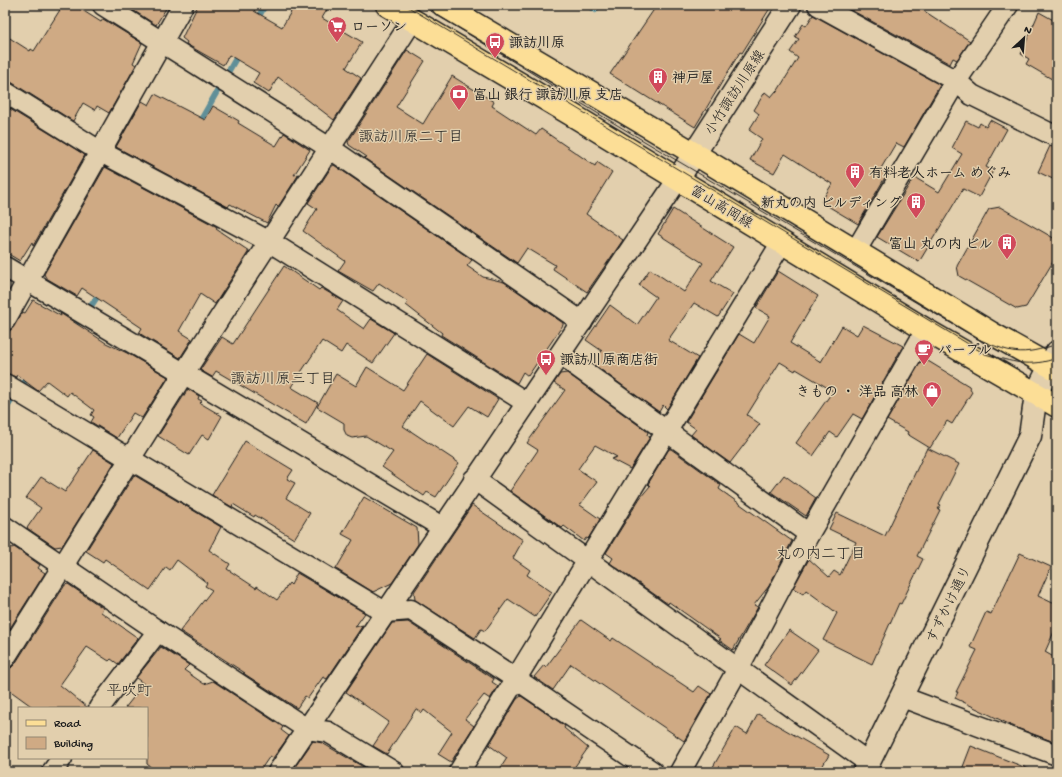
<svg xmlns="http://www.w3.org/2000/svg" width="1062" height="777" font-family="'Gochi Hand','Klee One',sans-serif">
  <style>
    .water { fill: #8ddbea; stroke: #608f98 }
    .lines { fill: none; stroke-linecap: round; stroke-linejoin: round }
    .stream { stroke: #608f98; stroke-width: 6 }
    .building { fill: #cfaa84; stroke: #1c1c1c }
    .street-casing { stroke: #1c1c1c; stroke-width: 23 }
    .secondary-casing { stroke: #1c1c1c; stroke-width: 25 }
    .primary-casing { stroke: #1c1c1c; stroke-width: 25 }
    .street { stroke: #e2cfad; stroke-width: 20 }
    .secondary { stroke: #e2cfad; stroke-width: 22 }
    .primary { stroke: #fcde96; stroke-width: 22 }
    .tram { stroke: #1c1c1c; stroke-width: 1 }
    .labels { text-anchor: middle; stroke-width: 3; stroke-linejoin: round; paint-order: stroke }
    .poi-label { font-size: 14px; font-weight: bold; fill: #1c1c1c; stroke: #e2cfad; text-anchor: start }
    .street-label { font-size: 14px; fill: #1c1c1c; stroke: #e2cfad }
    .neighbourhood-label { font-size: 15px; fill: #1c1c1c; stroke: #e2cfad }
  </style>
  <rect width="100%" height="100%" fill="#e2cfad"/>
  <filter id="ink" filterUnits="userSpaceOnUse"><feTurbulence type="fractalNoise" baseFrequency=".025" numOctaves="2"/><feDisplacementMap in="SourceGraphic" scale="8" xChannelSelector="R" yChannelSelector="G"/><feConvolveMatrix kernelMatrix="1 2 1 2 8 2 1 2 1" color-interpolation-filters="sRGB"/></filter>
  <g filter="url(#ink)">
    <!-- water -->
    <path class="water" d="M 583,5 L 601,5 L 596,13 Z"/>
    <g class="lines">
      <!-- stream -->
      <g class="stream">
        <path d="M 257,20 L 265,5"/>
        <path d="M 198,125 L 239,53"/>
        <path d="M 71,330 L 91,306 L 101,291"/>
        <path d="M 5,410 L 29,375"/>
      </g>
    </g>
    <!-- building -->
    <g class="building">
      <path d="M 63,5 L 74,5 L 101,22 L 103,19 L 142,43 L 133,63 L 136,65 L 109,113 L 97,106 L 95,110 L 83,103 L 73,121 L 11,82 L 5,81 L 5,35 L 30,51 L 31,49 L 34,51 Z"/>
      <path d="M 125,5 L 168,5 L 156,25 Z"/>
      <path d="M 198,5 L 258,5 L 254,11 L 282,27 L 295,5 L 330,5 L 322,18 L 362,42 L 346,68 L 361,78 L 334,120 L 278,77 L 269,93 L 253,83 L 259,73 L 229,55 L 223,65 L 186,44 L 187,42 L 182,38 Z"/>
      <path d="M 657,5 L 772,5 L 742,53 L 740,52 L 695,127 L 610,74 Z"/>
      <path d="M 842,5 L 915,5 L 970,41 L 957,60 L 953,58 L 950,64 Z"/>
      <path d="M 1039,12 L 1057,22 L 1057,82 L 1026,64 L 1029,59 L 1021,54 Z"/>
      <path d="M 813,15 L 940,85 L 904,147 L 896,143 L 880,170 L 887,174 L 858,224 L 821,202 L 832,184 L 785,154 L 774,173 L 750,160 L 762,139 L 749,130 L 759,114 L 754,110 L 765,92 L 771,97 L 776,91 L 777,92 L 798,58 L 790,52 L 799,39 L 795,37 L 803,24 L 806,26 Z"/>
      <path d="M 407,50 L 425,61 L 396,107 L 423,124 L 452,76 L 494,102 L 492,106 L 536,135 L 541,129 L 595,166 L 597,162 L 612,172 L 586,214 L 623,240 L 587,292 L 553,269 L 555,265 L 527,248 L 517,263 L 364,158 L 367,157 L 349,145 L 348,142 Z"/>
      <path d="M 155,94 L 205,120 L 213,106 L 239,121 L 238,123 L 276,146 L 284,133 L 310,150 L 294,175 L 299,174 L 278,207 L 276,205 L 267,223 L 230,204 L 228,207 L 116,147 L 142,101 L 149,105 Z"/>
      <path d="M 5,106 L 85,155 L 33,246 L 32,242 L 20,261 L 5,252 Z"/>
      <path d="M 990,120 L 1007,129 L 986,167 L 993,171 L 979,197 L 963,189 L 919,262 L 877,237 L 914,177 L 939,192 L 962,154 L 952,148 L 966,121 L 978,127 L 980,123 L 986,127 Z"/>
      <path d="M 1050,146 L 1057,148 L 1057,181 L 1038,172 Z"/>
      <path d="M 334,165 L 472,260 L 467,266 L 483,277 L 504,282 L 563,323 L 563,325 L 528,376 L 523,372 L 517,383 L 441,335 L 442,333 L 406,305 L 408,302 L 379,283 L 373,291 L 338,271 L 345,261 L 303,231 L 317,209 L 308,203 L 332,166 Z"/>
      <path d="M 105,167 L 217,227 L 216,229 L 249,251 L 215,304 L 200,294 L 179,331 L 192,339 L 180,358 L 139,333 L 142,328 L 82,288 L 77,296 L 46,278 L 44,274 Z"/>
      <path d="M 1000,207 L 1057,240 L 1057,255 L 1026,307 L 1017,309 L 959,276 L 957,266 L 989,209 Z"/>
      <path d="M 673,209 L 733,247 L 711,281 L 733,294 L 718,317 L 694,303 L 668,340 L 698,358 L 667,409 L 663,405 L 659,412 L 593,364 L 602,351 L 586,340 L 610,305 L 637,325 L 656,297 L 639,285 L 650,269 L 684,292 L 703,263 L 658,234 Z"/>
      <path d="M 284,266 L 319,290 L 321,288 L 343,301 L 337,310 L 364,329 L 371,319 L 394,333 L 373,363 L 346,345 L 341,353 L 322,341 L 291,387 L 318,403 L 306,424 L 216,371 L 212,377 L 200,370 L 222,337 L 233,344 Z"/>
      <path d="M 778,271 L 818,296 L 790,343 L 821,362 L 842,326 L 857,335 L 863,325 L 903,346 L 862,419 L 853,414 L 837,437 L 830,432 L 813,456 L 796,443 L 833,391 L 796,369 L 795,371 L 780,362 L 747,415 L 760,424 L 730,463 L 691,435 L 696,429 L 686,422 L 739,334 L 754,343 L 770,316 L 756,308 Z"/>
      <path d="M 33,300 L 61,316 L 60,313 L 106,343 L 127,353 L 168,377 L 142,418 L 133,413 L 117,438 L 91,422 L 94,417 L 91,415 L 94,410 L 70,392 L 67,396 L 47,381 L 38,391 L 17,375 L 16,377 L 5,373 L 5,338 L 23,312 L 25,313 Z"/>
      <path d="M 427,354 L 498,399 L 487,417 L 469,406 L 454,426 L 420,401 L 403,426 L 459,463 L 436,497 L 427,492 L 424,496 L 382,467 L 393,452 L 366,436 L 352,438 L 347,436 L 344,430 L 344,423 L 317,407 L 336,374 L 356,386 L 367,367 L 403,390 Z"/>
      <path d="M 923,358 L 969,386 L 972,392 L 952,424 L 947,421 L 930,448 L 907,434 L 908,432 L 887,420 Z"/>
      <path d="M 567,373 L 648,432 L 647,435 L 650,437 L 630,469 L 611,459 L 617,457 L 595,445 L 578,469 L 597,482 L 580,505 L 600,519 L 588,539 L 586,538 L 584,541 L 564,526 L 562,528 L 510,491 L 538,450 L 527,443 L 565,390 L 554,383 L 560,374 Z"/>
      <path d="M 188,389 L 199,396 L 198,399 L 202,401 L 200,403 L 222,416 L 209,439 L 202,435 L 189,455 L 158,436 Z"/>
      <path d="M 245,441 L 293,470 L 287,479 L 295,483 L 286,498 L 310,513 L 294,539 L 255,515 L 254,517 L 233,504 L 232,507 L 212,495 Z"/>
      <path d="M 927,448 L 959,464 L 939,504 L 941,505 L 938,509 L 940,510 L 917,556 L 923,559 L 901,604 L 899,603 L 872,664 L 823,640 L 837,613 L 806,590 L 803,594 L 793,588 L 809,559 L 829,577 L 834,571 L 840,575 L 856,542 L 829,529 L 837,513 L 885,536 Z"/>
      <path d="M 669,449 L 671,449 L 721,485 L 719,489 L 792,541 L 769,586 L 754,605 L 758,607 L 733,650 L 719,640 L 721,639 L 669,602 L 668,604 L 610,563 L 613,558 L 606,553 L 640,498 L 650,486 L 648,484 Z"/>
      <path d="M 93,450 L 114,463 L 62,546 L 55,547 L 27,528 L 41,508 L 26,498 L 41,477 L 65,492 Z"/>
      <path d="M 134,475 L 221,527 L 209,550 L 230,564 L 227,569 L 256,588 L 257,586 L 277,600 L 289,583 L 291,585 L 297,573 L 365,613 L 355,627 L 363,625 L 327,679 L 323,677 L 308,698 L 305,696 L 297,708 L 243,673 L 245,673 L 180,631 L 212,590 L 205,586 L 207,583 L 177,560 L 170,570 L 166,567 L 150,590 L 105,559 L 103,562 L 86,551 Z"/>
      <path d="M 784,475 L 816,498 L 806,516 L 771,492 Z"/>
      <path d="M 364,497 L 417,528 L 418,544 L 392,583 L 373,592 L 336,569 L 353,540 L 342,534 Z"/>
      <path d="M 472,505 L 523,540 L 513,558 L 530,570 L 527,575 L 552,592 L 535,617 L 508,599 L 485,631 L 481,629 L 475,638 L 415,600 L 414,592 Z"/>
      <path d="M 5,544 L 12,548 L 14,547 L 40,565 L 38,568 L 45,573 L 5,636 Z"/>
      <path d="M 1020,553 L 1051,567 L 1038,596 L 1057,605 L 1057,625 L 1045,652 L 1057,659 L 1057,743 L 1017,728 L 955,698 L 958,692 L 956,692 L 977,650 L 970,647 L 986,612 L 991,614 Z"/>
      <path d="M 68,584 L 103,608 L 101,612 L 138,638 L 118,664 L 111,659 L 109,661 L 87,647 L 60,685 L 88,708 L 34,708 L 5,687 L 5,669 L 11,668 L 15,664 L 65,585 Z"/>
      <path d="M 581,620 L 611,641 L 613,638 L 694,692 L 699,686 L 711,694 L 684,741 L 571,664 L 553,690 L 534,677 L 544,665 L 546,667 Z"/>
      <path d="M 408,622 L 494,679 L 492,682 L 498,686 L 490,699 L 484,695 L 465,719 L 474,726 L 451,762 L 438,754 L 452,732 L 424,710 L 422,713 L 416,709 L 387,754 L 373,746 L 389,722 L 346,692 L 392,623 Z"/>
      <path d="M 789,630 L 818,650 L 792,685 L 764,665 Z"/>
      <path d="M 161,647 L 189,665 L 184,670 L 204,684 L 213,681 L 283,727 L 281,730 L 289,736 L 273,758 L 270,756 L 259,772 L 157,772 L 147,764 L 147,708 L 125,708 L 144,684 L 136,678 Z"/>
      <path d="M 521,696 L 565,726 L 564,728 L 588,748 L 571,772 L 498,772 L 507,758 L 489,745 L 517,699 Z"/>
      <path d="M 758,714 L 829,755 L 819,772 L 710,772 L 736,727 L 747,734 Z"/>
      <path d="M 313,741 L 322,743 L 372,772 L 294,772 L 292,771 Z"/>
      <path d="M 971,746 L 1034,771 L 1034,772 L 961,772 Z"/>
    </g>
    <g class="lines">
      <!-- street casing -->
      <g class="street-casing">
        <g id="street">
          <path d="M 103,5 L 331,149 L 582,322"/>
          <path d="M 818,5 L 956,81 L 972,95 L 1057,137"/>
          <path d="M 5,92 L 101,152 L 270,242 L 527,403"/>
          <path d="M 855,252 L 956,81 L 1008,5"/>
          <path d="M 5,267 L 442,527"/>
          <path d="M 5,320 L 183,5"/>
          <path d="M 561,355 L 809,534"/>
          <path d="M 5,384 L 385,612 L 411,610 L 516,679 L 653,772"/>
          <path d="M 474,479 L 869,763"/>
          <path d="M 5,527 L 158,631 L 307,729 L 328,732 L 394,772"/>
          <path d="M 5,658 L 184,373 L 412,21"/>
          <path d="M 902,697 L 1057,755"/>
          <path d="M 99,708 L 158,631"/>
          <path d="M 52,772 L 62,758"/>
          <path d="M 278,772 L 678,179"/>
          <path d="M 459,772 L 782,242"/>
          <path d="M 680,772 L 738,669 L 809,534 L 926,330"/>
        </g>
      </g>
      <!-- secondary casing -->
      <g class="secondary-casing">
        <g id="secondary">
          <path d="M 678,179 L 790,5"/>
          <path d="M 864,772 L 1030,436 L 1036,394 L 1057,352"/>
        </g>
      </g>
      <!-- primary casing -->
      <g class="primary-casing">
        <g id="primary">
          <path d="M 387,5 L 574,116 L 926,330 L 1057,406"/>
          <path d="M 443,5 L 695,154 L 991,333 L 1057,370"/>
        </g>
      </g>
      <!-- street -->
      <use href="#street" class="street"/>
      <!-- secondary -->
      <use href="#secondary" class="secondary"/>
      <!-- primary -->
      <use href="#primary" class="primary"/>
      <!-- tram -->
      <g class="tram">
        <path d="M 405,5 L 985,354 C 1013,362 1029,368 1057,358"/>
        <path d="M 421,5 L 602,116 L 976,338 C 1010,353 1021,357 1057,344"/>
      </g>
    </g>
  </g>
  <!-- icons -->
  <defs>
    <g id="supermarket-pin" transform="scale(1)"><path d="M0 17L-7.5 6A9.5 9.5 0 1 1 7.5 6Z" fill="#d1495b" stroke="#e2cfad"/><path d="M-6-5.5h2.5l.6 2H6L4.5 2H-2.5L-4.4-4H-6ZM-1.5 3.2a1.3 1.3 0 1 0 .1 0ZM3 3.2a1.3 1.3 0 1 0 .1 0Z" fill="#fff"/></g>
    <g id="bus-pin" transform="scale(1)"><path d="M0 17L-7.5 6A9.5 9.5 0 1 1 7.5 6Z" fill="#d1495b" stroke="#e2cfad"/><path d="M-5-6H5V4H4V6H2V4H-2V6H-4V4H-5ZM-3.5-4V0h7V-4ZM-3.5 1.2v1.5H-2V1.2ZM2 1.2v1.5H3.5V1.2Z" fill="#fff"/></g>
    <g id="building-pin" transform="scale(1)"><path d="M0 17L-7.5 6A9.5 9.5 0 1 1 7.5 6Z" fill="#d1495b" stroke="#e2cfad"/><path d="M-4-6H4V6H1V3H-1V6H-4ZM-2.5-4.3h1.7v1.8h-1.7ZM.8-4.3h1.7v1.8H.8ZM-2.5-1h1.7V.8h-1.7ZM.8-1h1.7V.8H.8Z" fill="#fff"/></g>
    <g id="bank-pin" transform="scale(1)"><path d="M0 17L-7.5 6A9.5 9.5 0 1 1 7.5 6Z" fill="#d1495b" stroke="#e2cfad"/><path d="M-6-4H6V4H-6ZM0-2.3a2.3 2.3 0 1 0 0 4.6a2.3 2.3 0 1 0 0-4.6Z" fill="#fff"/></g>
    <g id="cafe-pin" transform="scale(1)"><path d="M0 17L-7.5 6A9.5 9.5 0 1 1 7.5 6Z" fill="#d1495b" stroke="#e2cfad"/><path d="M-5.5-4.5H6V0H3Q3 3.5 0 3.5H-2.5Q-5.5 3.5-5.5 0ZM3-3.2v2h1.7v-2ZM-6 4.5H4V6H-6Z" fill="#fff"/></g>
    <g id="shop-pin" transform="scale(1)"><path d="M0 17L-7.5 6A9.5 9.5 0 1 1 7.5 6Z" fill="#d1495b" stroke="#e2cfad"/><path d="M-5-2.5h2.3a2.7 3.5 0 0 1 5.4 0H5L5.5 6h-11ZM-1.5-2.5h3a1.5 2.3 0 0 0-3 0Z" fill="#fff"/></g>
  </defs>
  <g fill-rule="evenodd">
    <use href="#supermarket-pin" x="337" y="26"/>
    <use href="#bus-pin" x="495" y="42"/>
    <use href="#building-pin" x="658" y="77"/>
    <use href="#bank-pin" x="459" y="94"/>
    <use href="#building-pin" x="855" y="172"/>
    <use href="#building-pin" x="916" y="202"/>
    <use href="#building-pin" x="1007" y="243"/>
    <use href="#cafe-pin" x="924" y="349"/>
    <use href="#bus-pin" x="546" y="359"/>
    <use href="#shop-pin" x="932" y="391"/>
  </g>
  <g class="labels">
    <!-- poi labels -->
    <g class="poi-label">
      <text x="351" y="31">ローソン</text>
      <text x="509" y="47">諏訪川原</text>
      <text x="672" y="82">神戸屋</text>
      <text x="473" y="99">富山 銀行 諏訪川原 支店</text>
      <text x="869" y="177">有料老人ホーム めぐみ</text>
      <text x="902" y="207" text-anchor="end">新丸の内 ビルディング</text>
      <text x="993" y="248" text-anchor="end">富山 丸の内 ビル</text>
      <text x="938" y="354">パープル</text>
      <text x="560" y="364">諏訪川原商店街</text>
      <text x="918" y="396" text-anchor="end">きもの ・ 洋品 高林</text>
    </g>
    <!-- street labels -->
    <g class="street-label">
      <text transform="translate(734 92) rotate(-57)" y="5">小竹諏訪川原線</text>
      <text transform="translate(722 206) rotate(31)" y="5">富山高岡線</text>
      <text transform="translate(948 604) rotate(-64)" y="5">すずかけ通り</text>
    </g>
    <!-- neighbourhood labels -->
    <g class="neighbourhood-label">
      <text x="411" y="141">諏訪川原二丁目</text>
      <text x="283" y="383">諏訪川原三丁目</text>
      <text x="821" y="558">丸の内二丁目</text>
      <text x="129" y="695">平吹町</text>
    </g>
  </g>
  <!-- margin -->
  <rect width="1062" height="777" fill="none" stroke="#e2cfad" stroke-width="20"/>
  <rect x="10" y="10" width="1042" height="757" fill="none" stroke="#1c1c1c" stroke-width="1.5" filter="url(#ink)"/>
  <!-- legend -->
  <rect x="18" y="707" width="130" height="52" fill="#e2cfad" stroke="#938773"/>
  <rect x="26" y="720" width="20" height="6" fill="#fcde96" stroke="#938773"/>
  <text x="54" y="727" font-size="12" fill="#1c1c1c">Road</text>
  <rect x="26" y="737" width="20" height="12" fill="#cfaa84" stroke="#938773"/>
  <text x="54" y="747" font-size="12" fill="#1c1c1c">Building</text>
  <!-- north arrow -->
  <g transform="translate(1024 38) rotate(26)" stroke="#e2cfad" stroke-width="3" paint-order="stroke">
  <path d="M0-3L7 15L0 10L-7 15Z" fill="#1c1c1c"/>
  <text y="-6" font-size="11" font-weight="bold" text-anchor="middle" fill="#1c1c1c">N</text>
  </g>
</svg>
